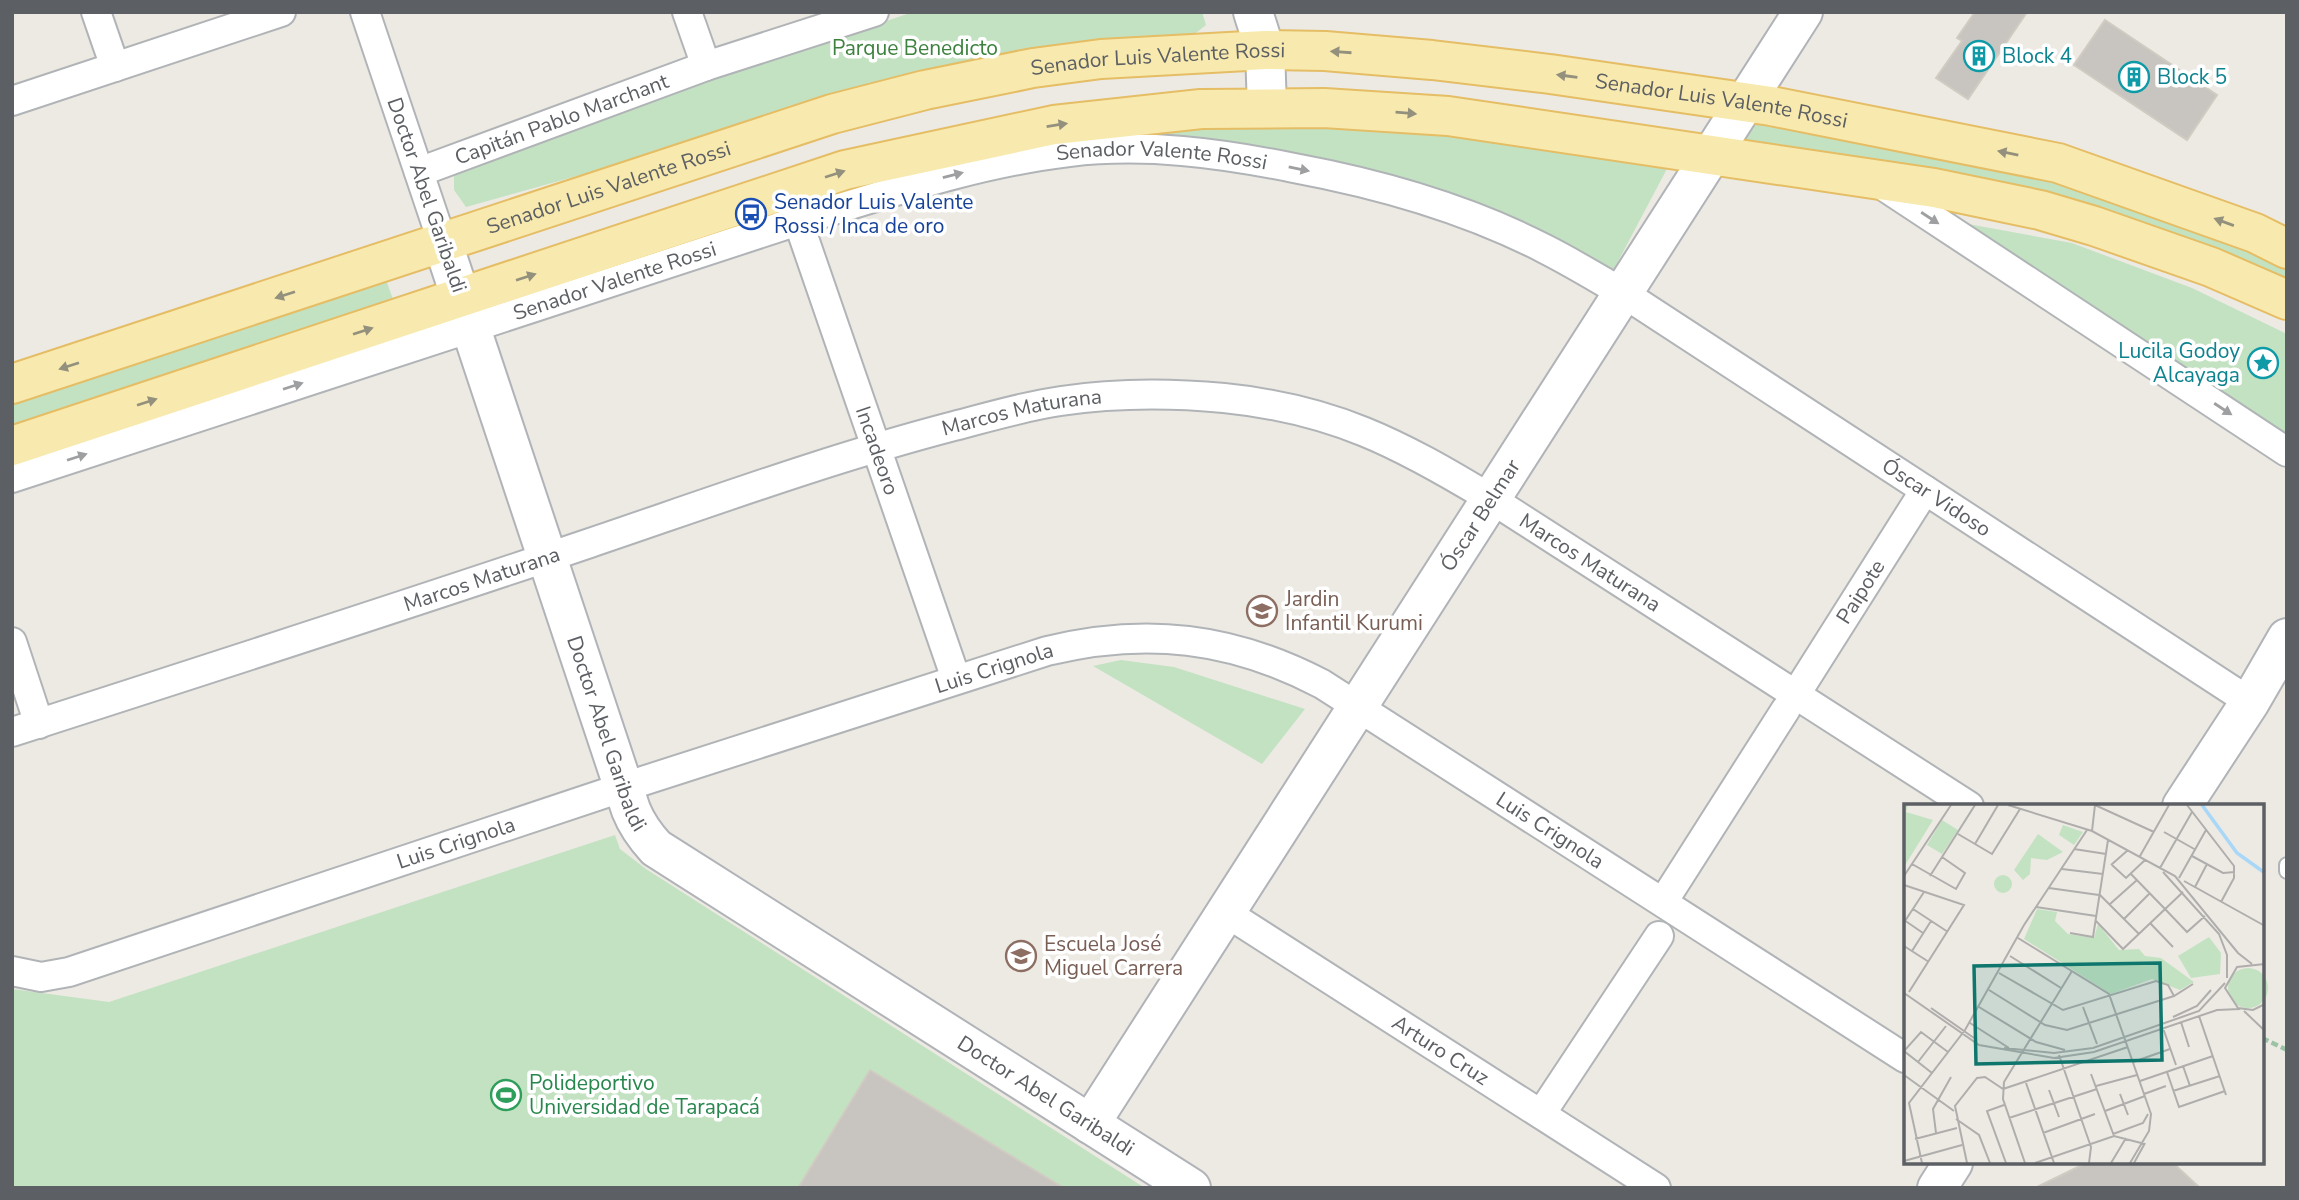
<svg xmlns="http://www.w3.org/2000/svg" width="2299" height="1200" font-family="'Nunito Sans',sans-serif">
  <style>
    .green { fill: #c3e2c2 }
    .building { fill: #c8c5c0; stroke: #d1ccc2; stroke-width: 2 }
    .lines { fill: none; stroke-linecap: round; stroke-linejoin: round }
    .lane-casing { stroke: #b1b4b7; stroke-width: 18 }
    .street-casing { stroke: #b1b4b7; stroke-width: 32 }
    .secondary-casing { stroke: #b0b3b7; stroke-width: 42 }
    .primary-casing { stroke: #e5bd65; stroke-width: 42 }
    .path { stroke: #9cc3a6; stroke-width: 4.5; stroke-dasharray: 7 3.5; stroke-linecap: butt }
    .lane { stroke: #fff; stroke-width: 14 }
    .street { stroke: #fff; stroke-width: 28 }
    .secondary { stroke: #fff; stroke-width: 38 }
    .primary { stroke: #f8eaae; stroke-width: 38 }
    .oneway { fill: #93907d }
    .oneway2 { fill: #9d9fa1 }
    .labels { text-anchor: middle; stroke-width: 7; stroke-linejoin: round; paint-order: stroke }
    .park-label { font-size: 21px; fill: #3c813e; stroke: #fff }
    .culture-label { font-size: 21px; fill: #0d838f; stroke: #fff; text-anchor: start }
    .street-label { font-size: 21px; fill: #5c5f63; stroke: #fff }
    .transit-label { font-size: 21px; fill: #164399; stroke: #fff; text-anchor: start }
    .education-label { font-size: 21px; fill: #785e54; stroke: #fff; text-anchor: start }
    .leisure-label { font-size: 21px; fill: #27864d; stroke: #fff; text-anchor: start }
    .inset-river { fill: none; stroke: #a9d7f7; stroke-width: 3.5 }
    .inset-road { fill: none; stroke: #afaeac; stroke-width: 2 }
    .view { fill: #0f766e; fill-opacity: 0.15; stroke: #0f766e; stroke-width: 3.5 }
    .inset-edge { fill: none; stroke: #5c5f63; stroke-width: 3.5 }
  </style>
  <rect width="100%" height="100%" fill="#edeae4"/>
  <!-- green -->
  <g class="green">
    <path d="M 913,12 L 1202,12 L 1206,25 L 1196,33 L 1100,48 L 889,89 L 466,207 L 454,190 L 454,167 Z"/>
    <path d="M 1746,121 L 2034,170 L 2287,265 L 2287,284 L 1736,144 Z"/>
    <path d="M 1164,124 L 1398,125 L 1669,165 L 1614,269 L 1399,181 L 1128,133 Z"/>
    <path d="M 1946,220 L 2072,243 L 2192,288 L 2287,334 L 2287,437 Z"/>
    <path d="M 384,274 L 394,302 L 12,427 L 12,397 Z"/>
    <path d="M 1121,660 L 1174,667 L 1305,709 L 1262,764 L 1093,666 Z"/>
    <path d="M 615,835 L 620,849 L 646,869 L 1145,1188 L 12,1188 L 12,989 L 109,1002 Z"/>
  </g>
  <!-- building -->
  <g class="building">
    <path d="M 1975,12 L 2027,12 L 1968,99 L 1936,78 L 1962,41 L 1957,38 Z"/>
    <path d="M 2105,20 L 2217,95 L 2187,140 L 2074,65 Z"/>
    <path d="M 870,1070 L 1064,1188 L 798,1188 Z"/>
    <path d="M 2086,1163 L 2173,1163 L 2200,1188 L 2035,1188 Z"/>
  </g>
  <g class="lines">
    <!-- lane casing -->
    <g class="lane-casing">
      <path id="lane" d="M 2287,865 L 2287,871"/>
    </g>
    <!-- street casing -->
    <g class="street-casing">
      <g id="street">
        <path d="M 96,12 L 115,67"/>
        <path d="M 365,12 L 443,244"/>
        <path d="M 687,12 L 706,66"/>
        <path d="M 12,101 L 281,12"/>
        <path id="s1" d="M 419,172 L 706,66 L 874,12"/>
        <path d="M 1879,183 L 2287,452"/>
        <path id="s2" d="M 798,221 L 956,679"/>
        <path id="s3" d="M 12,478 L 798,221 C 887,194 976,163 1069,152 C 1145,143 1220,153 1294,168 C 1380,184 1466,208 1545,249 C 1571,262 1597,278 1623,293 L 2250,702"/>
        <path d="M 12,642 L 39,724"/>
        <path id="s4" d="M 1796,694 L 1925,490"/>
        <path id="s5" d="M 12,732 C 205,670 398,608 590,543 C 711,502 831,458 954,426 C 989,417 1025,406 1061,401 C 1114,393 1171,393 1224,398 C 1333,409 1399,443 1491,499 L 1969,806"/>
        <path d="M 1663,902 L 1786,709"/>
        <path id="s6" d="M 1225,912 L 1656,1188"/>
        <path id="s7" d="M 12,971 L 41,977 L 69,972 L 624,787 L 1047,651 C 1146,627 1232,637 1322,684 L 1905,1058"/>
        <path d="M 1541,1114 L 1659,936"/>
      </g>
    </g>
    <!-- secondary casing -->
    <g class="secondary-casing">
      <g id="secondary">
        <path d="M 1253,12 L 1265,50 L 1267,108"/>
        <path id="s8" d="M 443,244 L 631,810 C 637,825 645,836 656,848 L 1191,1188"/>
        <path d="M 2182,806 L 2250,702 L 2287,638"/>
        <path id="s9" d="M 1090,1124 L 1803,12"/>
        <path d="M 1937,1188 L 1953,1163"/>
      </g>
    </g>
    <!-- primary casing -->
    <g class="primary-casing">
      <g id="primary">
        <path id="s10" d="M 12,384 L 832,114 L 925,90 L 1033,68 L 1101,59 L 1265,50 L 1325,51 L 1432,60 L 1550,74 L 1771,106 L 2058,163 L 2255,233 L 2287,249"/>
        <path d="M 12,446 L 845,170 L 1054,125 L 1201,109 L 1324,108 L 1448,116 L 1934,188 L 2040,210 L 2094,226 L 2211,267 L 2287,300"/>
      </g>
    </g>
    <!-- path -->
    <path class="path" d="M 2262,1038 L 2287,1050"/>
    <!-- lane -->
    <use href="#lane" class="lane"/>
    <!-- street -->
    <use href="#street" class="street"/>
    <!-- secondary -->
    <use href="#secondary" class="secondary"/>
    <!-- primary -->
    <use href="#primary" class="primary"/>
  </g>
  <!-- one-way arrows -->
  <defs><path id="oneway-solid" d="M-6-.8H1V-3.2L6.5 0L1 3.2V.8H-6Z" transform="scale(1.75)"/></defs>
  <g class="oneway">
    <use href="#oneway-solid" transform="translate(1341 52) rotate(-176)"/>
    <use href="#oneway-solid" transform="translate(1567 76) rotate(-172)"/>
    <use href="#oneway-solid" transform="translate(1406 113) rotate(5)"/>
    <use href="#oneway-solid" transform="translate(1057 125) rotate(-9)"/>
    <use href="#oneway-solid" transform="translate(2008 153) rotate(-169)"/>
    <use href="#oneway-solid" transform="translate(835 174) rotate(-18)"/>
    <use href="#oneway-solid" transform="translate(2224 222) rotate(-160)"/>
    <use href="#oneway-solid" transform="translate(526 277) rotate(-18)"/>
    <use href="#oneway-solid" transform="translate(285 295) rotate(162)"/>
    <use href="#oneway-solid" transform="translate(363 331) rotate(-18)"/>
    <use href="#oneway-solid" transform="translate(69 366) rotate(162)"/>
    <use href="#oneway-solid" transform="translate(147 402) rotate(-18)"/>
  </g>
  <g class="oneway2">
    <use href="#oneway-solid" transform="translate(1299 169) rotate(11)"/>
    <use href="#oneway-solid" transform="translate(953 175) rotate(-14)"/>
    <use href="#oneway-solid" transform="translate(1930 218) rotate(33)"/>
    <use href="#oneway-solid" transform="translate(293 386) rotate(-18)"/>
    <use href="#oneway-solid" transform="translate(2223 409) rotate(33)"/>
    <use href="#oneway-solid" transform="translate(77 457) rotate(-18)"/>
  </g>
  <!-- icons -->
  <defs>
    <g id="building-ring" transform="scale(1.575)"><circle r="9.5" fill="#fff" stroke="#0f9aa8" stroke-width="1.5"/><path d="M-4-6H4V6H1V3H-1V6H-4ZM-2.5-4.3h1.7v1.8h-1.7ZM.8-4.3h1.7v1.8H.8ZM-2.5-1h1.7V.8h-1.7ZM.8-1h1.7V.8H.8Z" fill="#0f9aa8"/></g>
    <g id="bus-ring" transform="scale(1.575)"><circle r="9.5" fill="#fff" stroke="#1a4fb4" stroke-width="1.5"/><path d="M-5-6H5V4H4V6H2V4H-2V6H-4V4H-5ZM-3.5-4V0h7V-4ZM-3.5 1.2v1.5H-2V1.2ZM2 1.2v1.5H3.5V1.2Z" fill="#1a4fb4"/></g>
    <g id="sight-ring" transform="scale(1.575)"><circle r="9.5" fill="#fff" stroke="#0f9aa8" stroke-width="1.5"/><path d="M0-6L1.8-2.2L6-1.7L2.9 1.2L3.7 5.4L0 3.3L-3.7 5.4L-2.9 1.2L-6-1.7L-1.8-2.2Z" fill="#0f9aa8"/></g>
    <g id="school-ring" transform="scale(1.575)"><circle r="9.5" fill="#fff" stroke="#8d6e63" stroke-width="1.5"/><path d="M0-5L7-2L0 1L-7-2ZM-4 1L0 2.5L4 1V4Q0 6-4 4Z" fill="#8d6e63"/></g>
    <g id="stadium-ring" transform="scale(1.575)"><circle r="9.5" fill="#fff" stroke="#2e9e5b" stroke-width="1.5"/><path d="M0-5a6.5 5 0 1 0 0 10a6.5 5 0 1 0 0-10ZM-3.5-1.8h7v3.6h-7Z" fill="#2e9e5b"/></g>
  </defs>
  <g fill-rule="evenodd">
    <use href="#building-ring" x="1979" y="56"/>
    <use href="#building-ring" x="2134" y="77"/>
    <use href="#bus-ring" x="751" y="214"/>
    <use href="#sight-ring" x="2263" y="363"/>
    <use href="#school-ring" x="1262" y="611"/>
    <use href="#school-ring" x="1021" y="956"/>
    <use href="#stadium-ring" x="506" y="1095"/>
  </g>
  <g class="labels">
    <!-- park labels -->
    <g class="park-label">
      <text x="915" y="55">Parque Benedicto</text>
    </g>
    <!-- culture labels -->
    <g class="culture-label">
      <text x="2002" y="63">Block 4</text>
      <text x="2157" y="84">Block 5</text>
      <text x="2240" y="358" text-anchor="end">Lucila Godoy<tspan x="2240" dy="24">Alcayaga</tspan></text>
    </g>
    <!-- street labels -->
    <g class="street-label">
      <text dy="7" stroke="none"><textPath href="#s10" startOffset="1195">Senador Luis Valente Rossi</textPath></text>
      <text dy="7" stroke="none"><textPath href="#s10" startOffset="1762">Senador Luis Valente Rossi</textPath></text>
      <text dy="7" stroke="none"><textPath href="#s1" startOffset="152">Capitán Pablo Marchant</textPath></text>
      <text dy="7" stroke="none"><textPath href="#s3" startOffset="1200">Senador Valente Rossi</textPath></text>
      <text dy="7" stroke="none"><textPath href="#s10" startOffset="628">Senador Luis Valente Rossi</textPath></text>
      <text transform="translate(427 195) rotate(71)" y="7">Doctor Abel Garibaldi</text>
      <text dy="7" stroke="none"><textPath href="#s3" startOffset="634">Senador Valente Rossi</textPath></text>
      <text dy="7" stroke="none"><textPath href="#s5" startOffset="1060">Marcos Maturana</textPath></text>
      <text dy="7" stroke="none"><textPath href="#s2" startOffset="243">Incadeoro</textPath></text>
      <text dy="7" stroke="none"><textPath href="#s3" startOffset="2062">Óscar Vidoso</textPath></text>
      <text dy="7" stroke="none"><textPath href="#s9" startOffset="723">Óscar Belmar</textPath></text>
      <text dy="7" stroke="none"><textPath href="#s5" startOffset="1670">Marcos Maturana</textPath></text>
      <text dy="7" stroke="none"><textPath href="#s5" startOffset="494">Marcos Maturana</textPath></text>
      <text dy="7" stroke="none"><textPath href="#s4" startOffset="121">Paipote</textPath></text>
      <text dy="7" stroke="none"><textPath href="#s7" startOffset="1032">Luis Crignola</textPath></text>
      <text dy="7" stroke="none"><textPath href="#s8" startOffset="516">Doctor Abel Garibaldi</textPath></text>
      <text dy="7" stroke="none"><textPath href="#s7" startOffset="1642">Luis Crignola</textPath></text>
      <text dy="7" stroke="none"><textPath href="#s7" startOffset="466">Luis Crignola</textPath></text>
      <text dy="7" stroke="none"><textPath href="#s6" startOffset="256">Arturo Cruz</textPath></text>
      <text dy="7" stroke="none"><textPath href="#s8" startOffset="1104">Doctor Abel Garibaldi</textPath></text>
    </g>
    <!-- transit labels -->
    <g class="transit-label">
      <text x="774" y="209">Senador Luis Valente<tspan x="774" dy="24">Rossi / Inca de oro</tspan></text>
    </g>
    <!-- education labels -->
    <g class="education-label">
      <text x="1285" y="606">Jardin<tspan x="1285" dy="24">Infantil Kurumi</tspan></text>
      <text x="1044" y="951">Escuela José<tspan x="1044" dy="24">Miguel Carrera</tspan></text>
    </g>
    <!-- leisure labels -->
    <g class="leisure-label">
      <text x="529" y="1090">Polideportivo<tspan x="529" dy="24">Universidad de Tarapacá</tspan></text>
    </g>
  </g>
  <!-- overview -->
  <g transform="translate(1904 804)">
    <rect width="360" height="360" fill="#edeae4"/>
    <path d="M 0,1 L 4,1 L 2,8 L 29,16 L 0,63 ZM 38,16 L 54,26 L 38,50 L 23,41 ZM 159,21 L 179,28 L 170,41 L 155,31 ZM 134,30 L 159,48 L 143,56 L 127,54 L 126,70 L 119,76 L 110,66 ZM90 80a9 9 0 1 1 18 0a9 9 0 1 1-18 0ZM 133,105 L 153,108 L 151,117 L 164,130 L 190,134 L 194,120 L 215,146 L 235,145 L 241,152 L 257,154 L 290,178 L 276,186 L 248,175 L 207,190 L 120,135 ZM 305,133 L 317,149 L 316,170 L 287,174 L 274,152 ZM324 184a20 20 0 1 1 40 0a20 20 0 1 1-40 0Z" fill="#c3e2c2"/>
    <path class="inset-river" d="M 298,1 L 333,49 L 361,69"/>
    <path class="inset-road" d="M 104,1 L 188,27 L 271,72 L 334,149 L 348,160M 283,1 L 330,62 L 330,74 L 317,98M 188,27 L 191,1 L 250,28M 260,28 L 292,46M 54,30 L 88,50 L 116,5M 71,40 L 94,1M 170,45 L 202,50M 236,52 L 265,1M 288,52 L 319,69 L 331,68M 8,60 L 52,85 L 61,69 L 38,53M 207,61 L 224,46M 208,61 L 222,74 L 241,56M 256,64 L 288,8M 158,65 L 199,70M 259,68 L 315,130 L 323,151 L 323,174M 226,69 L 261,105M 0,72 L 47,1M 26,72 L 71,1M 275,74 L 302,26M 280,77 L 361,122M 0,81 L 60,101 L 5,188M 291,83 L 303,60M 145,84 L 195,91M 196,91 L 235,130M 206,100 L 233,76M 132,103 L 192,112M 9,105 L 44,128M 261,105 L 283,128 L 301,112M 220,115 L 246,89M 0,116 L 19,129M 191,116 L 219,145 L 279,88M 1,117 L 20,88M 246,119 L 269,143M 166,129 L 189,133 L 204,36M 114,134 L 205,190 L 247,310 L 245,327 L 226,359M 0,142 L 25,158M 8,147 L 27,117M 106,152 L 157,184M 361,160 L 333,163 L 321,184 L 334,204 L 349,206 L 361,200M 95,169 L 159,206 L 252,177 L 264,181 L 270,192M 85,186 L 141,221 L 163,226 L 270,192 L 289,180M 0,189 L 75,241 L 150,254 L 190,248 L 313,206 L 336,205M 75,203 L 132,238 L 161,246M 179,203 L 193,240M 27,204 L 70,234M 340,207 L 361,227M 295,212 L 322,291M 269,213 L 293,202 L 307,186M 277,218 L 285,243M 66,219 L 105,244M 259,224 L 272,261M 100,244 L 150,249 L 189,244 L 295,207 L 321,179M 155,251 L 187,343 L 185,359M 14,258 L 42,222M 229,258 L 266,245M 279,262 L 286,282M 263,268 L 275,303 L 321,287M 28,269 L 0,247 L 17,228 L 44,248M 187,270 L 210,332M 0,271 L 50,307M 236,277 L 309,252M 122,279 L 150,359M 192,282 L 233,271M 99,285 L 224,243M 145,286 L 155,313M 269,287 L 316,272M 216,290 L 224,311M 240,290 L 262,282M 100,301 L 83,307 L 102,359M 201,307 L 241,292M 105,314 L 193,285M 52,315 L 75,331 L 86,359M 32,329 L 29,305 L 47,273M 139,329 L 191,310M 209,330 L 239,319 L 244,310M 11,335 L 53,324M 0,357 L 58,341M 18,359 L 5,299 L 61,226 L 120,121 L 183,26M 63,359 L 51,302 L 73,274 L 81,273 L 99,285M 121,359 L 99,295 L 100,278 L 168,167M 131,359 L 210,332 L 241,340M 207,359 L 222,334M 230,359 L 241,339"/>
    <path class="view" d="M 256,159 L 258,256 L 72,260 L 70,162 Z"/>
    <rect width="360" height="360" class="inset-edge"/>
  </g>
  <!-- border -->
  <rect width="2299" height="1200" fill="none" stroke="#5c5f63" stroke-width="28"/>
</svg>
